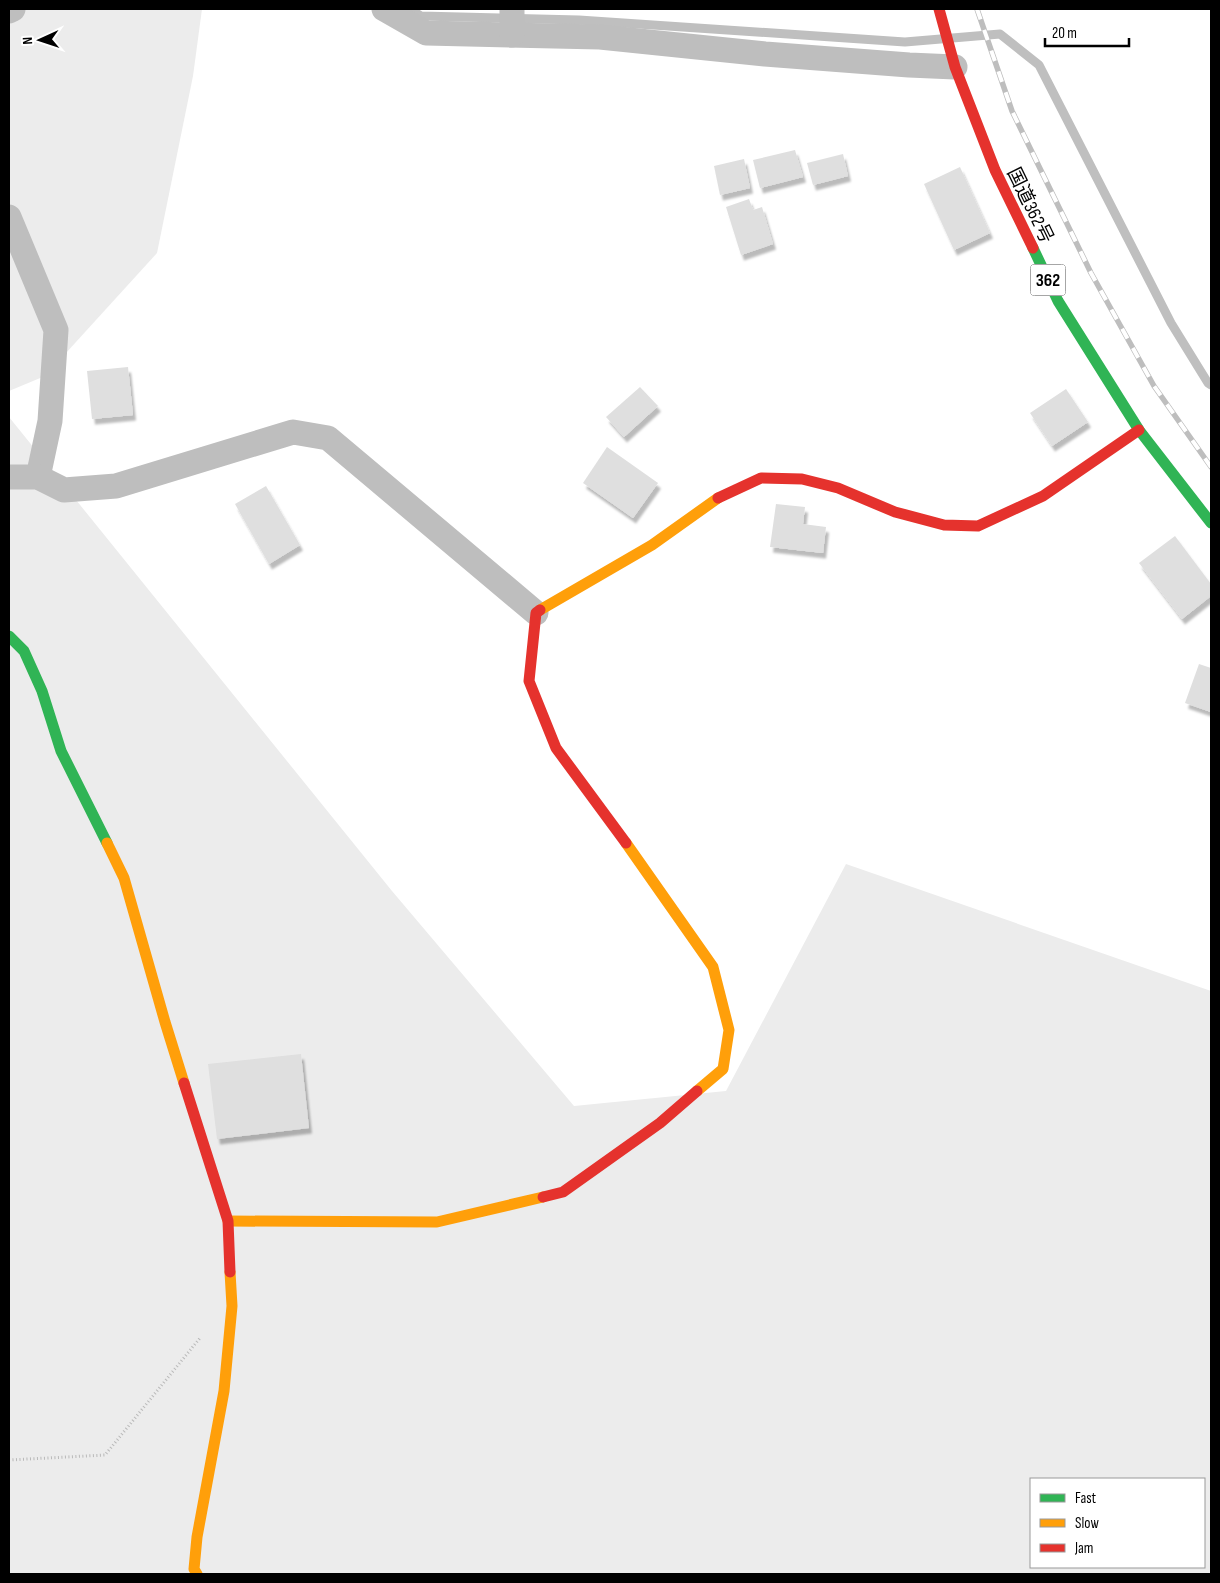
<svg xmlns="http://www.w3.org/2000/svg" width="1220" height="1583" font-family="'Sofia Sans Condensed','Noto Sans JP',sans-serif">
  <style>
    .green { fill: #ececec; fill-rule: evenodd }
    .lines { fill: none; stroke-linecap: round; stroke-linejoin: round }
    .stream { stroke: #bfbfbf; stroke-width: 9 }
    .building { fill: #dfdfdf; filter: url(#shadow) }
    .path { stroke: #b9b9b9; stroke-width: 3; stroke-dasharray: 1 2.5; stroke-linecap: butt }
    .street { stroke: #bebebe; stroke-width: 25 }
    .fast { stroke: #30b455; stroke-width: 11 }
    .slow { stroke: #ff9f0a; stroke-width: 11 }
    .jam { stroke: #e5322d; stroke-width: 11 }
    .rail-casing { stroke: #bebebe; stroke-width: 5.5 }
    .rail { stroke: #fff; stroke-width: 4; stroke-dasharray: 11; stroke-linecap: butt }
    .labels { text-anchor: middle; stroke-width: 4.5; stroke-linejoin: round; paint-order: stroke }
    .shield { fill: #fff; stroke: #4c4c4c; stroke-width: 1 }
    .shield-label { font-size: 18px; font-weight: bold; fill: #000 }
    .street-label { font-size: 19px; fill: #000; stroke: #fff }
  </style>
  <defs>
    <filter id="shadow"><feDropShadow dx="3" dy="5.5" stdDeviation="1" flood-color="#0004"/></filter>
  </defs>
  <rect width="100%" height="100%" fill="#fff"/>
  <!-- green -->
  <g class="green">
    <path d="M 9,9 L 202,9 L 193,76 L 157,253 L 45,376 L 9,391 Z"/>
    <path d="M 9,417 L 392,891 L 574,1106 L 726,1091 L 846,864 L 1211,991 L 1211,1574 L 9,1574 ZM 1031,1479 L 1204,1479 L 1204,1567 L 1031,1567 Z"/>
  </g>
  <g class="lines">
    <!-- stream -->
    <path class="stream" d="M 413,11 L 421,16 L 579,20 L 905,42 L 1000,34 L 1039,65 L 1171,323 L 1208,383 L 1211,385"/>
  </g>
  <!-- building -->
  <g class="building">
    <path d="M 795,150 L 803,177 L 760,188 L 753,160 Z"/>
    <path d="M 843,154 L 848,176 L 813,185 L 807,163 Z"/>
    <path d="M 744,159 L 750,188 L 720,195 L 714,166 Z"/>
    <path d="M 960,167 L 990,233 L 954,250 L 924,184 Z"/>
    <path d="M 749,199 L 753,210 L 762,207 L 773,244 L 741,255 L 726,207 Z"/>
    <path d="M 128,367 L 133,415 L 92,419 L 87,371 Z"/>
    <path d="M 640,387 L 658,406 L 624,437 L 606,417 Z"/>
    <path d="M 1066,389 L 1088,422 L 1052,446 L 1030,413 Z"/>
    <path d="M 607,447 L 658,483 L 633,518 L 583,483 Z"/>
    <path d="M 266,486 L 300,545 L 269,564 L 235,504 Z"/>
    <path d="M 776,504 L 805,507 L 803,524 L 826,527 L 823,553 L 770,547 Z"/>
    <path d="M 1175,536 L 1211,584 L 1211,596 L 1182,619 L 1139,563 Z"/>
    <path d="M 1199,664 L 1211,668 L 1211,712 L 1185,703 Z"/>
    <path d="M 301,1054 L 309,1128 L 217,1139 L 208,1064 Z"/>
  </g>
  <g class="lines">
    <!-- path -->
    <path class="path" d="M 9,1460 L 105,1455 L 200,1338"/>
    <!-- street -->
    <g class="street">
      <path d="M 384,9 L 426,33 L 600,37 L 765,54 L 909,65 L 955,67"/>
      <path d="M 512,9 L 512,35"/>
      <path d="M 9,11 L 13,9"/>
      <path d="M 9,217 L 56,330 L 50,421 L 38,477"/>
      <path d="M 9,477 L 38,477 L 64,490 L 116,486 L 293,432 L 328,438 L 536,613"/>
    </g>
    <!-- fast -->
    <g class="fast">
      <path d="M 1033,248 L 1058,301 L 1139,430 L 1211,523"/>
      <path d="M 9,636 L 24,651 L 42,691 L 61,751 L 107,843"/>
    </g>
    <!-- slow -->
    <g class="slow">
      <path d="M 540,610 L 652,545 L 718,498"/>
      <path d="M 107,843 L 124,878 L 165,1022 L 184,1083"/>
      <path d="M 626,843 L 713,967 L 729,1030 L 723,1069 L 697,1091"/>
      <path d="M 228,1221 L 437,1222 L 543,1197"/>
      <path d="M 197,1574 L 194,1569 L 197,1537 L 224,1391 L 232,1306 L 230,1272"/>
    </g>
    <!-- jam -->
    <g class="jam">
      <path d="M 939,9 L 955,67 L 995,170 L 1033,248"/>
      <path d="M 718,498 L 761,478 L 802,479 L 838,488 L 895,512 L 944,525 L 978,526 L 1043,496 L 1139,430"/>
      <path d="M 540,610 L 536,613 L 529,681 L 556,748 L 626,843"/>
      <path d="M 184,1083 L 228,1221 L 230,1272"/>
      <path d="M 543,1197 L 563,1192 L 660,1123 L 697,1091"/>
    </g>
    <!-- rail casing -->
    <g class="rail-casing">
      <path id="rail" d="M 977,9 L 1012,111 L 1091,273 L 1154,386 L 1211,467"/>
    </g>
    <!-- rail -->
    <use href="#rail" class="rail"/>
  </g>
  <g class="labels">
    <!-- shield labels -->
    <rect class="shield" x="1030.5" y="264.5" width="35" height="31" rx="4"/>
    <g class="shield-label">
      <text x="1048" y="286">362</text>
    </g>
    <!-- street labels -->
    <g class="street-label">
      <text transform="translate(1031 205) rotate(64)" y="7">国道362号</text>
    </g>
  </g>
  <!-- border -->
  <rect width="1220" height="1583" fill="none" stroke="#000000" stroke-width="20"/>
  <!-- legend -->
  <rect x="1030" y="1478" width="175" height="90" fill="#ffffff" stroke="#999999"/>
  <rect x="1040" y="1494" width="25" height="8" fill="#30b455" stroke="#999999"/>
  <text x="1075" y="1503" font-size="15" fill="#000000">Fast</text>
  <rect x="1040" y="1519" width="25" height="8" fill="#ff9f0a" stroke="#999999"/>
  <text x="1075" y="1528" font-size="15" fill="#000000">Slow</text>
  <rect x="1040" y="1544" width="25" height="8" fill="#e5322d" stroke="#999999"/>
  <text x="1075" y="1553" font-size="15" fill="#000000">Jam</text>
  <!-- north arrow -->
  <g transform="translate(40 40) rotate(267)" stroke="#ffffff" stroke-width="4" paint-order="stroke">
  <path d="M0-4L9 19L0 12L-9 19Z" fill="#000000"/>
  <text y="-8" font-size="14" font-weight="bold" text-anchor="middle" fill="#000000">N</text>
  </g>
  <!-- scale -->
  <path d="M1045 38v8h84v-8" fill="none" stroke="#000000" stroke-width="2.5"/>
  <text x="1052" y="38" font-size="15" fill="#000000" stroke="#ffffff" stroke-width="4" paint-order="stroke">20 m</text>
</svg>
